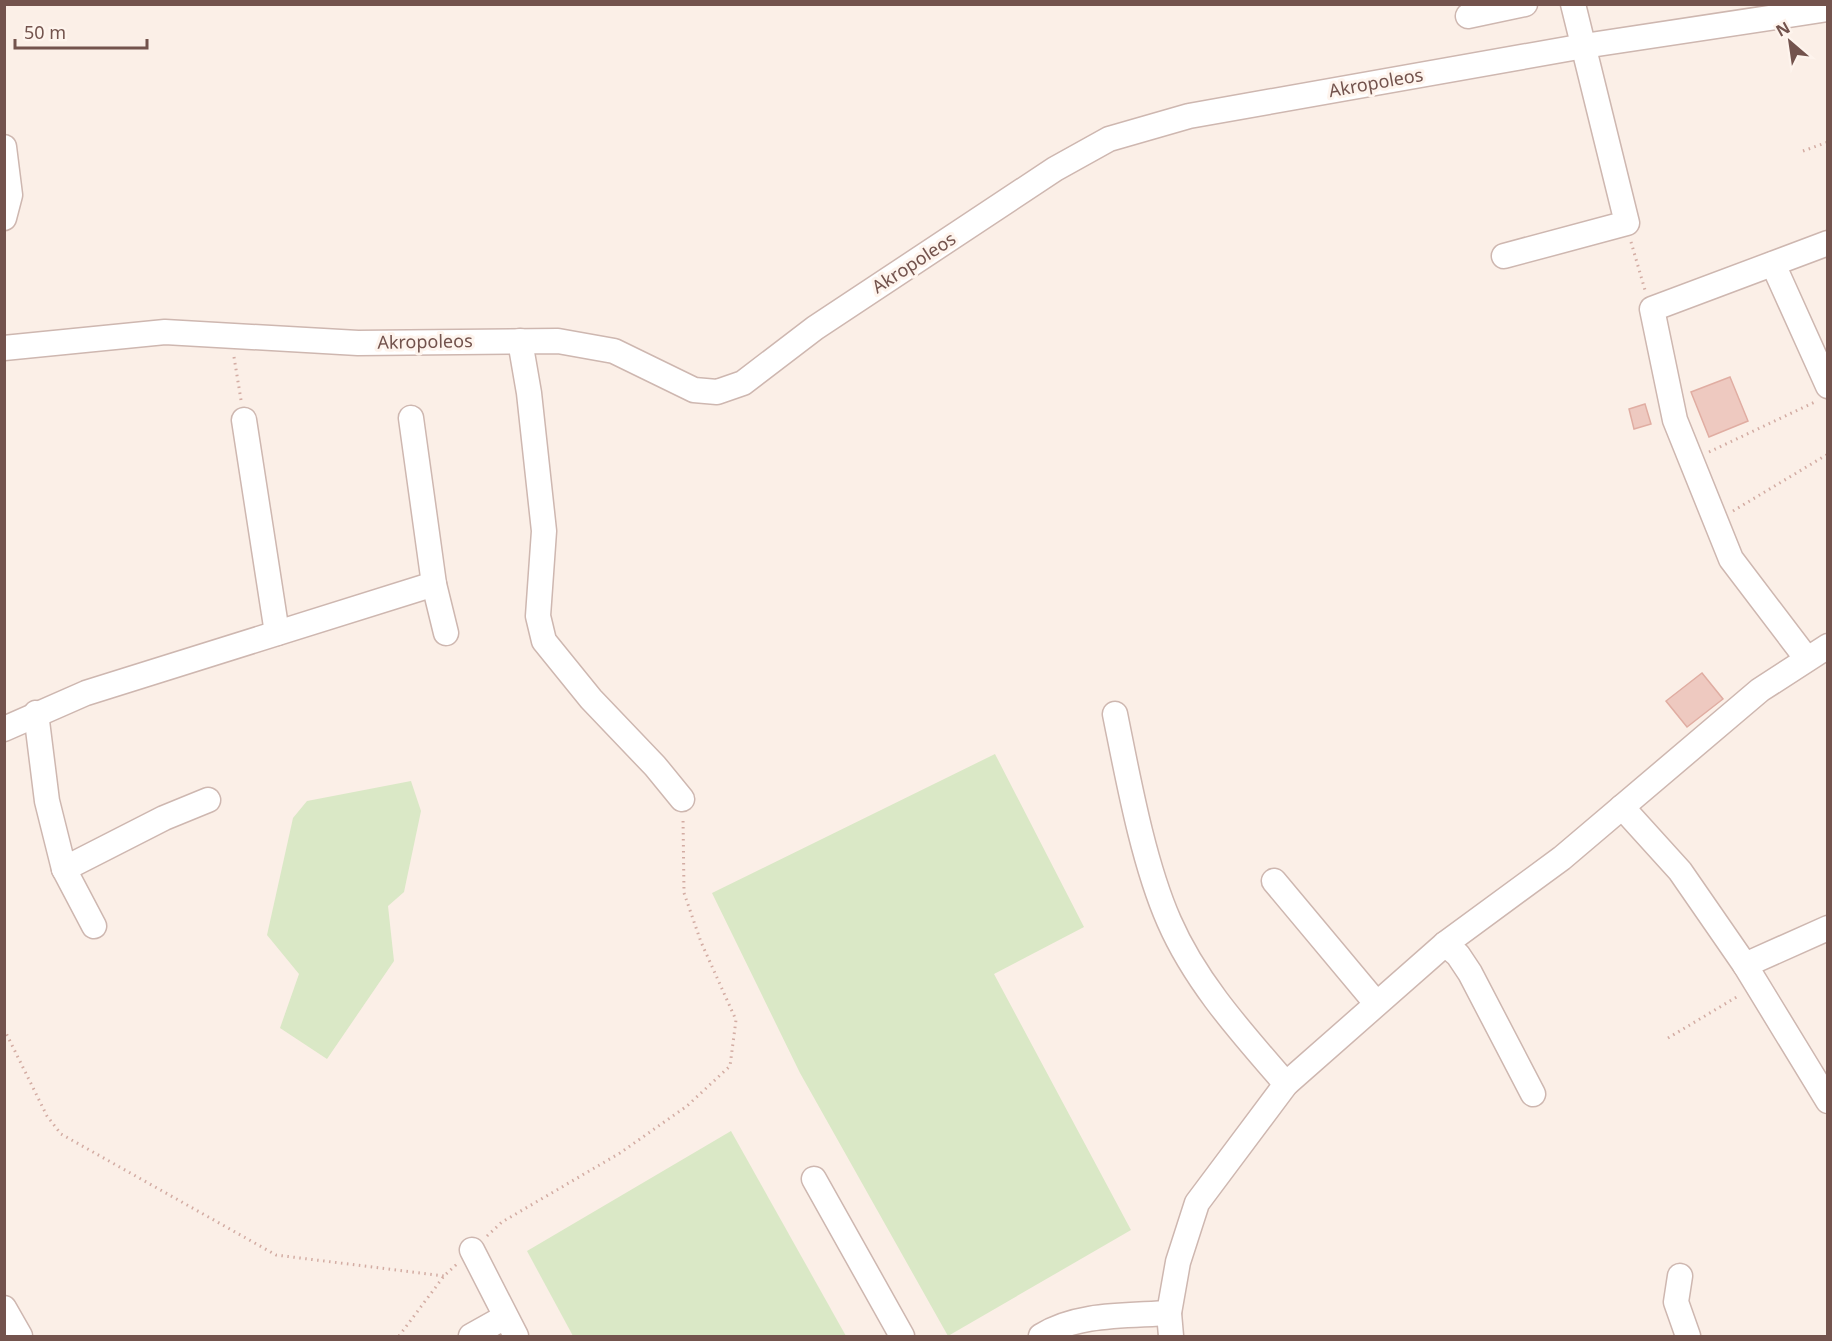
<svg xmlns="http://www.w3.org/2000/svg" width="1832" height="1341" font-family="'Noto Sans',sans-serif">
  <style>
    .green { fill: #dae8c6 }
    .building { fill: #eec9c0; stroke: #e0ada2; stroke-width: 1.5 }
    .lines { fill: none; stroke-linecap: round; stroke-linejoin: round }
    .minor-casing { stroke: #ceb7b0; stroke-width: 27 }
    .path { stroke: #d3aca3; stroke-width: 3; stroke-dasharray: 1.5 4.5; stroke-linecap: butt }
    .minor { stroke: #fff; stroke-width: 24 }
    .labels { text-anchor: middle; stroke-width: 6; stroke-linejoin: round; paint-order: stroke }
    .street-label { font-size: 18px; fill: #73534d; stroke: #fef4ed }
  </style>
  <rect width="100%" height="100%" fill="#fbefe7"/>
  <!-- green -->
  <g class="green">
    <path d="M 995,754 L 1084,927 L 994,974 L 1131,1230 L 948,1336 L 800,1073 L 712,893 Z"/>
    <path d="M 411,781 L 421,811 L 404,892 L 388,906 L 394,961 L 327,1059 L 280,1028 L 299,974 L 267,935 L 293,818 L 307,801 Z"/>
    <path d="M 731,1131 L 846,1336 L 573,1336 L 527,1251 Z"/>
  </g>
  <!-- building -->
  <g class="building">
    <path d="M 1730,377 L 1748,421 L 1709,437 L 1691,392 Z"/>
    <path d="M 1645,404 L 1651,424 L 1634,429 L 1629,409 Z"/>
    <path d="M 1702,673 L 1723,699 L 1687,727 L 1666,701 Z"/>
  </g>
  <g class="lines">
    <!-- minor casing -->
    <g class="minor-casing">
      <g id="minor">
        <path d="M 1468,16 L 1525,4"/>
        <path d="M 4,147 L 10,195 L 4,218"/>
        <path d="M 1504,256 L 1627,223 L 1573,4"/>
        <path d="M 1773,264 L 1828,386"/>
        <path d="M 520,341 L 529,393 L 544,531 L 538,616 L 544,641 L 591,699 L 655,766 L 682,799"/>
        <path d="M 4,348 L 165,332 L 358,343 L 558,341 L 614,351 L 694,390 L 717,392 L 743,383 L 815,328 L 1055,169 L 1109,139 L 1189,116 L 1584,46 L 1828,9"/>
        <path d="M 411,418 L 434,584 L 446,633"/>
        <path d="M 244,420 L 277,633"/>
        <path d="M 1807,659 L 1731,559 L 1675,420 L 1652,309 L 1828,243"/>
        <path d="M 36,713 L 47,801 L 64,869 L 94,926"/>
        <path d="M 1115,714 C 1128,778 1143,862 1169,921 C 1196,983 1242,1033 1286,1084"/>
        <path d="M 4,729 L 86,693 L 434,584"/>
        <path d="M 1622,807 L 1680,871 L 1745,965 L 1828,1101"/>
        <path d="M 64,869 L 164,818 L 208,800"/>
        <path d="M 1274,881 L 1376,1003"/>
        <path d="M 1445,944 L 1458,955 L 1470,973 L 1533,1094"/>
        <path d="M 1745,965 L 1828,928"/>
        <path d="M 814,1179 L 902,1336"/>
        <path d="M 472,1250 L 516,1336"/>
        <path d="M 1680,1276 L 1676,1302 L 1688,1336"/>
        <path d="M 4,1308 L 20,1336"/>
        <path d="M 471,1336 L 505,1317"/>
        <path d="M 1041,1336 C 1077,1313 1127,1316 1169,1313"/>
        <path d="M 1171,1336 L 1169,1313 L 1178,1262 L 1197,1203 L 1286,1084 L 1445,944 L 1562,858 L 1760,690 L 1828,646"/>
      </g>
    </g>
    <!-- path -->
    <g class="path">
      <path d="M 1803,151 L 1828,142"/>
      <path d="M 1631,242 L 1645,290"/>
      <path d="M 234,357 L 241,400"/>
      <path d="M 1709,452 L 1817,401"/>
      <path d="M 1733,511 L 1828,454"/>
      <path d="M 4,1029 L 47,1116 L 61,1134 L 276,1255 L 444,1276"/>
      <path d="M 1668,1038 L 1740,995"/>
      <path d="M 487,1236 L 502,1222 L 620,1153 L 687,1106 L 730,1066 L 736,1020 L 701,942 L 684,893 L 683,817"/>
      <path d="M 399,1336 L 444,1276 L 458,1263"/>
    </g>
    <!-- minor -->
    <use href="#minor" class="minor"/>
  </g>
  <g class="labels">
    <!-- street labels -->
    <g class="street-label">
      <text transform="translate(1376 83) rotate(-10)" y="6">Akropoleos</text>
      <text transform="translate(914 263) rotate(-33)" y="6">Akropoleos</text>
      <text transform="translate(425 342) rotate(-1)" y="6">Akropoleos</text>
    </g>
  </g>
  <!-- border -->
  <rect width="1832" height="1341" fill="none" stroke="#73534d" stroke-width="12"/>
  <!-- north arrow -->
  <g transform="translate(1790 42) rotate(331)" stroke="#fef4ed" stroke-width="4.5" paint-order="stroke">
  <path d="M0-4.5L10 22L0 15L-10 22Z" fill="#73534d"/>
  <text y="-9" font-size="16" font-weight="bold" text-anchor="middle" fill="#73534d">N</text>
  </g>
  <!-- scale -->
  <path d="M15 39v9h132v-9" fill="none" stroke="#73534d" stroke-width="3"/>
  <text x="24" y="39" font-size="18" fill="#73534d" stroke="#fef4ed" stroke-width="4.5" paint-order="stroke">50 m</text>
</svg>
